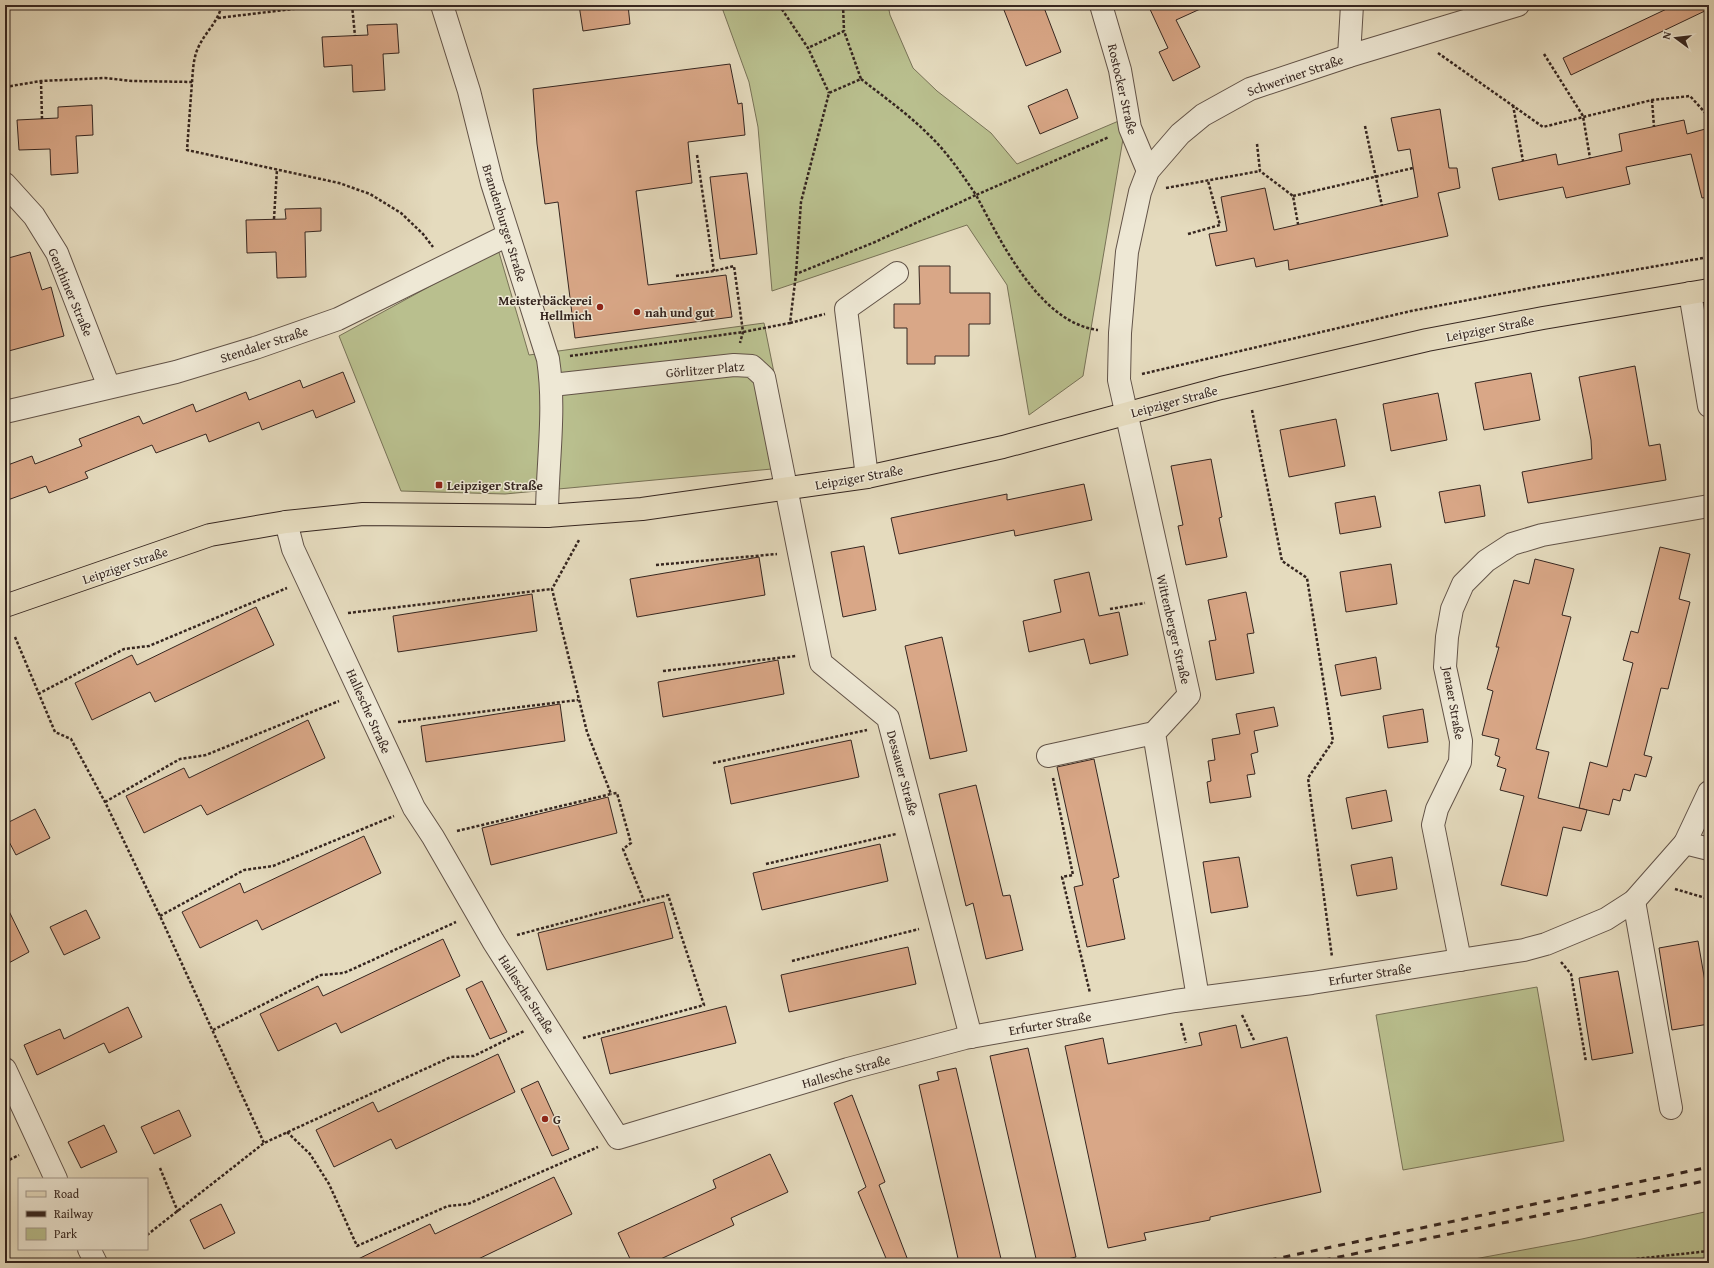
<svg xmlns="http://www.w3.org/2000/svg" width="1714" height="1268" font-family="'Gentium Book Plus',serif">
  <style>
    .green { fill: #b9bf8e; stroke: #787257 }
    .building { fill: #d9a787; stroke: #362620 }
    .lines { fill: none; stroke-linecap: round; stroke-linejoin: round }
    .minor-casing { stroke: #625348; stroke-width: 24 }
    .major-casing { stroke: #362620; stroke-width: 24 }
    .path { stroke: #362620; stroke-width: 2.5; stroke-dasharray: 3 2; stroke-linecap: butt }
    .minor { stroke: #eee8d5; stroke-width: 22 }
    .major { stroke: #e5dbbe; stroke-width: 22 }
    .rail { stroke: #362620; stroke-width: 3; stroke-dasharray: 7 7; stroke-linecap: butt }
    .poi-dot { fill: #8f2418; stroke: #eee8d5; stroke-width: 1.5 }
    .labels { text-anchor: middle; stroke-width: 3; stroke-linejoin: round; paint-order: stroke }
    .street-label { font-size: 13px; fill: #362620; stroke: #eee8d5 }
    .poi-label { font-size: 13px; font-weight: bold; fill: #362620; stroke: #eee8d5; text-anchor: start }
  </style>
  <rect width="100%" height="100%" fill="#e5dbbe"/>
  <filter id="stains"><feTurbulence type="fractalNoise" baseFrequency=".005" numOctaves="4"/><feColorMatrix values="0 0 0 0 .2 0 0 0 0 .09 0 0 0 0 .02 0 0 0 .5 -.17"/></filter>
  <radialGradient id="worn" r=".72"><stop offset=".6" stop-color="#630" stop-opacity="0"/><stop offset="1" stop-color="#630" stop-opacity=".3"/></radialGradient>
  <!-- green -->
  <g class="green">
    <path d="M 721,5 L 888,5 L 890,15 L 913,68 L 937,91 L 991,133 L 1017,164 L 1121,120 L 1123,139 L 1083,376 L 1029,415 L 1007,285 L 967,225 L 772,291 L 758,127 L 749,82 Z"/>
    <path d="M 498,249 L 529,355 L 764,323 L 793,467 L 505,494 L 401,491 L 339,336 Z"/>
    <path d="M 1537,987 L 1564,1141 L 1403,1170 L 1376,1015 Z"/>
    <path d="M 1709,1211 L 1709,1263 L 1453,1263 L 1582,1239 Z"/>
  </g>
  <!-- building -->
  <g class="building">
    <path d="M 579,5 L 628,5 L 630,24 L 583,31 Z"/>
    <path d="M 1002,5 L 1043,5 L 1061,52 L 1026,66 Z"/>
    <path d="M 1148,5 L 1209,5 L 1176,20 L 1200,67 L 1173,81 L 1159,52 L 1168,48 Z"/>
    <path d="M 1675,5 L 1709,5 L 1709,9 L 1571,75 L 1563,58 Z"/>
    <path d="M 397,24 L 399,53 L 383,54 L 385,90 L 353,92 L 352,65 L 324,67 L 322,37 L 368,35 L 367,25 Z"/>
    <path d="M 730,64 L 738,104 L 742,103 L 745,135 L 688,142 L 692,183 L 636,191 L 648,285 L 726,275 L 732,317 L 575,338 L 558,202 L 545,204 L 537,144 L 533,89 Z"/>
    <path d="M 1067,89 L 1078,118 L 1040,134 L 1028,106 Z"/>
    <path d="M 92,105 L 93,135 L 76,136 L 78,173 L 51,175 L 50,149 L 19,150 L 17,120 L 58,118 L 58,107 Z"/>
    <path d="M 1440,109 L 1449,168 L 1457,168 L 1460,188 L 1438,193 L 1448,236 L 1289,270 L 1288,260 L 1256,267 L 1254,258 L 1216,266 L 1209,234 L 1227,231 L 1221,197 L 1265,188 L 1274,230 L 1418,197 L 1410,149 L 1398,151 L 1391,118 Z"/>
    <path d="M 1684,120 L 1687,134 L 1709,128 L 1709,197 L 1702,198 L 1691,154 L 1626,167 L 1630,184 L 1566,198 L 1563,187 L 1499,200 L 1492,168 L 1556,154 L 1558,165 L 1622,151 L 1619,134 Z"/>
    <path d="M 747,173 L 757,254 L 720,259 L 710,177 Z"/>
    <path d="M 321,208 L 321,231 L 305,232 L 306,277 L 277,278 L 276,252 L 247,253 L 246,220 L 286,219 L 285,209 Z"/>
    <path d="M 30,252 L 42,290 L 51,287 L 64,336 L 5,352 L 5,259 Z"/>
    <path d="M 919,266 L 950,266 L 950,293 L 990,293 L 990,324 L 969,324 L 969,356 L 935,356 L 935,364 L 907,364 L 907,328 L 894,328 L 894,304 L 920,304 Z"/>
    <path d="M 1635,366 L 1649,446 L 1660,444 L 1666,480 L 1528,503 L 1522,472 L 1592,459 L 1591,440 L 1579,377 Z"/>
    <path d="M 343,372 L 355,402 L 316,418 L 313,410 L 262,430 L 259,422 L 209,442 L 206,434 L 156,453 L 152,445 L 85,472 L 88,478 L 49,493 L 46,486 L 5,501 L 5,466 L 32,456 L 35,464 L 82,446 L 79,439 L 139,416 L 143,424 L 193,404 L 196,412 L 246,392 L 249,400 L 300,380 L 303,388 Z"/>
    <path d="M 1531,373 L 1540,420 L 1484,430 L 1475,383 Z"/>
    <path d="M 1438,393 L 1447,440 L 1391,451 L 1383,404 Z"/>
    <path d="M 1336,419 L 1345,466 L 1289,477 L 1280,430 Z"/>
    <path d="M 1211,459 L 1222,517 L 1219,518 L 1227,557 L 1186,565 L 1178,526 L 1183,525 L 1171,466 Z"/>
    <path d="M 1084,484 L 1092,520 L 1015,536 L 1014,530 L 899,554 L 891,518 L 1007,494 L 1007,500 Z"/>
    <path d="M 1480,485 L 1485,516 L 1445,523 L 1439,492 Z"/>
    <path d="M 1375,496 L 1381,527 L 1340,534 L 1335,503 Z"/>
    <path d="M 864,546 L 876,610 L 843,617 L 831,552 Z"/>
    <path d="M 1660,547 L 1690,554 L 1679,599 L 1690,602 L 1668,689 L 1661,688 L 1644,755 L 1652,757 L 1646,777 L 1635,774 L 1630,791 L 1623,789 L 1620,801 L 1613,799 L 1609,815 L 1579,808 L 1590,762 L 1607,767 L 1633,663 L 1623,660 L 1631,631 L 1638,633 Z"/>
    <path d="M 759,557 L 765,595 L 637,617 L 630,579 Z"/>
    <path d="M 1535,559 L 1574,569 L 1562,615 L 1571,617 L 1536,749 L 1549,752 L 1538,798 L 1587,810 L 1581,831 L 1563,827 L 1547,896 L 1501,885 L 1524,796 L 1500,790 L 1506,769 L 1497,766 L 1500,757 L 1495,755 L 1499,739 L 1482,735 L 1493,691 L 1487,689 L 1499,647 L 1496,647 L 1514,580 L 1529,584 Z"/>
    <path d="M 1391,564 L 1397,604 L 1346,612 L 1340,572 Z"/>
    <path d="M 1089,572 L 1099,616 L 1119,612 L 1128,655 L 1090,664 L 1084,639 L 1029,652 L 1023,621 L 1061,612 L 1054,580 Z"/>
    <path d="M 1246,592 L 1254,633 L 1247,634 L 1254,673 L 1216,680 L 1209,641 L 1216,640 L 1208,600 Z"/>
    <path d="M 532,594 L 537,631 L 398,652 L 393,616 Z"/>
    <path d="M 256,607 L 274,645 L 155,702 L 150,692 L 92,720 L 75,683 L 132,655 L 137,665 Z"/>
    <path d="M 942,637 L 967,751 L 930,759 L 905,646 Z"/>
    <path d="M 1376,657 L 1381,689 L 1341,696 L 1335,665 Z"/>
    <path d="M 778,660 L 784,694 L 663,717 L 658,682 Z"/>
    <path d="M 560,704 L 565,741 L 426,762 L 421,726 Z"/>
    <path d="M 1274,707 L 1278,726 L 1254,731 L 1258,752 L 1251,754 L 1255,774 L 1247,775 L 1251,797 L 1210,803 L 1207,782 L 1211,781 L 1208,761 L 1215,760 L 1212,739 L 1240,734 L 1236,714 Z"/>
    <path d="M 1423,709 L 1428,742 L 1388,748 L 1383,716 Z"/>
    <path d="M 308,720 L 325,758 L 207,815 L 201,805 L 144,833 L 126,796 L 184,768 L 189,778 Z"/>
    <path d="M 851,740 L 859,777 L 731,804 L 724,767 Z"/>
    <path d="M 1094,759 L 1119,877 L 1113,879 L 1125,939 L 1087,947 L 1074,887 L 1083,885 L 1057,767 Z"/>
    <path d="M 976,785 L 1003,896 L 1010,895 L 1023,950 L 986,959 L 973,903 L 966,906 L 939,794 Z"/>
    <path d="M 1386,790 L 1392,821 L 1352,829 L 1346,798 Z"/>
    <path d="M 608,797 L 617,833 L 491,865 L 482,828 Z"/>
    <path d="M 35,809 L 50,838 L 16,855 L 5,834 L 5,824 Z"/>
    <path d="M 364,836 L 381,873 L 262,930 L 257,920 L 200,948 L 182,912 L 240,883 L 244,893 Z"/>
    <path d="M 880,844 L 888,881 L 762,910 L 753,873 Z"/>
    <path d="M 1239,857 L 1248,907 L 1211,913 L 1203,862 Z"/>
    <path d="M 1392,857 L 1397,889 L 1357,896 L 1351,865 Z"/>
    <path d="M 664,902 L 673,938 L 547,970 L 538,933 Z"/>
    <path d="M 5,903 L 29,952 L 5,965 Z"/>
    <path d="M 86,910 L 100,938 L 64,955 L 50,927 Z"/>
    <path d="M 443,939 L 460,976 L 341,1033 L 336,1023 L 278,1051 L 260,1014 L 318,986 L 323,996 Z"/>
    <path d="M 1698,941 L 1709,1005 L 1709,1024 L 1672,1030 L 1659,948 Z"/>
    <path d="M 908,947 L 916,984 L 789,1012 L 781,975 Z"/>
    <path d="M 1618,971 L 1633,1053 L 1592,1060 L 1579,978 Z"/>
    <path d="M 482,981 L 507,1032 L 490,1039 L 466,989 Z"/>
    <path d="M 726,1006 L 736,1043 L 610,1074 L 601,1038 Z"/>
    <path d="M 128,1007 L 142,1037 L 109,1053 L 104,1043 L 37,1075 L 24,1045 L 60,1029 L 64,1039 Z"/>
    <path d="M 1236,1025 L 1241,1048 L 1287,1037 L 1321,1192 L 1210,1217 L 1210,1220 L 1144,1233 L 1146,1240 L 1108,1248 L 1065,1046 L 1103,1038 L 1108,1064 L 1202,1045 L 1199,1033 Z"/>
    <path d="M 1028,1048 L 1076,1257 L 1050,1263 L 1037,1263 L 990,1056 Z"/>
    <path d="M 498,1054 L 515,1092 L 396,1149 L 391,1139 L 334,1167 L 316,1130 L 373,1102 L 378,1112 Z"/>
    <path d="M 956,1068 L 1002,1263 L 959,1263 L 919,1085 L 939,1080 L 937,1072 Z"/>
    <path d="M 538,1081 L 569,1149 L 552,1156 L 521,1089 Z"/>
    <path d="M 852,1095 L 885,1182 L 879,1185 L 909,1263 L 888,1263 L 858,1192 L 866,1187 L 834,1103 Z"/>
    <path d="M 179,1110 L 191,1136 L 154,1154 L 141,1127 Z"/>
    <path d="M 104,1125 L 117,1152 L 81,1168 L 68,1142 Z"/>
    <path d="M 770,1154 L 788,1192 L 731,1218 L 734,1225 L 652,1263 L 632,1263 L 618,1233 L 716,1188 L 713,1180 Z"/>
    <path d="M 554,1177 L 572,1214 L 470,1263 L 350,1263 L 430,1224 L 435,1234 Z"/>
    <path d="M 221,1204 L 235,1233 L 204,1249 L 190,1220 Z"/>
  </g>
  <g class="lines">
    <!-- minor casing -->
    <g class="minor-casing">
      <g id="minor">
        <path d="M 442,5 L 469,91 L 492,183 L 548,359 C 556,411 547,464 547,516"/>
        <path d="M 1101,5 L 1120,70 L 1130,128 L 1148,171"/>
        <path d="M 1349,56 L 1352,5"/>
        <path d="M 5,184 L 34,216 L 57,253 L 109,387"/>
        <path d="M 1690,293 L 1709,406"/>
        <path d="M 552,385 L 734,365 L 752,366 L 764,377 L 821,663 L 888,718 L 971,1037"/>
        <path d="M 5,412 L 176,372 L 255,348 L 338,319 L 508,235"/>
        <path d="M 867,477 L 846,309 L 897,273"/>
        <path d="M 286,522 L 293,549 L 414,808 L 433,837 L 493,941 L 618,1138 L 848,1069 L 965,1038 L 1175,1001 L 1312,983 L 1524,950 L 1546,944 L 1606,919 L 1634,901 L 1685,843 L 1709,792"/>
        <path d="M 1048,756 L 1154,733"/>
        <path d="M 1685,843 L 1709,849"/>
        <path d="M 1634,901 L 1671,1108"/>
        <path d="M 1460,960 L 1433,825 L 1437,809 L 1460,762 L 1461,741 L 1445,667 L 1447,637 L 1452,609 L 1463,584 L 1486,561 L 1512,544 L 1542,535 L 1709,506"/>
        <path d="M 1198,998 L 1154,733 L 1189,695 L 1119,380 L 1120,333 L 1127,252 L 1140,192 L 1148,171 L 1180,134 L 1203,115 L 1250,89 L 1349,56 L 1518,5"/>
        <path d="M 5,1069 L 56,1179"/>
        <path d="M 89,1249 L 96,1263"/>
      </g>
    </g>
    <!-- major casing -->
    <g class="major-casing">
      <path id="major" d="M 5,606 L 210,535 L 286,522 L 363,514 L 547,516 L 642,509 L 867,477 L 1003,447 L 1221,388 L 1427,340 L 1543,318 L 1709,290"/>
    </g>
    <!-- path -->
    <g class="path">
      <path d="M 352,5 L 355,36"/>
      <path d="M 779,5 L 808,48 L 829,93"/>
      <path d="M 843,5 L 844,31"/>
      <path d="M 467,8 L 484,5"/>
      <path d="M 218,18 L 326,5"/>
      <path d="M 1438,53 L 1543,127 L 1652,100 L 1690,96 L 1709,117"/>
      <path d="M 1544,54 L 1583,116 L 1590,158"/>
      <path d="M 861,79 C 884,97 908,114 928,134 C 947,152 962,174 976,195 L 1109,137"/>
      <path d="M 41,81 L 42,119"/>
      <path d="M 192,82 C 193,71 193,59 198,48 C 205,32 217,24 222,5"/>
      <path d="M 5,87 L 41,81 L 105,78 L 132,81 L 192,82 L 187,150 L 339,183 L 370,194 L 401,213 L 423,234 L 433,247"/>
      <path d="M 1652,100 L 1654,127"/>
      <path d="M 1513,105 L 1523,161"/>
      <path d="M 1365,126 L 1382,206"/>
      <path d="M 1257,144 L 1260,171 L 1293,196 L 1298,224"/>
      <path d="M 697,155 L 714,271"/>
      <path d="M 1166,188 L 1260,171"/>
      <path d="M 1293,196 L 1413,168"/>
      <path d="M 274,219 L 277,169"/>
      <path d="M 1188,234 L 1220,225 L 1208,181"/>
      <path d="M 796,274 L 801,202 L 829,93 L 861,79 L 844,31 L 808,48"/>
      <path d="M 676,276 L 714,271 L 734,266 L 743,332 L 740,343"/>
      <path d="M 790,323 L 825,314"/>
      <path d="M 570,356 L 743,332 L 790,323 L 796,274 L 875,242 L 976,195 C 1001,242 1040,323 1098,330"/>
      <path d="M 1142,374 L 1411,311 L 1541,286 L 1709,257"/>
      <path d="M 1252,410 L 1282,561 L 1307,578 L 1333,741 L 1308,778 L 1332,957"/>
      <path d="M 656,565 L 777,554"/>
      <path d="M 1110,609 L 1145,603"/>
      <path d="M 348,613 L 552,589"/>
      <path d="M 15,637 L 55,732 L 71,739 L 105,802 L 160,916 L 264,1143"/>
      <path d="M 663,671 L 796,656"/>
      <path d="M 38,694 L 124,649 L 149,646 L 287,588"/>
      <path d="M 398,722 L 578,700"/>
      <path d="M 713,763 L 867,730"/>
      <path d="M 1053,778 L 1073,875 L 1062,877 L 1090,993"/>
      <path d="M 105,802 L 180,759 L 206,755 L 339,701"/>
      <path d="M 457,831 L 611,794 L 587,732 L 552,589 L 579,540"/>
      <path d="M 766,864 L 896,834"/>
      <path d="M 1675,889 L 1709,899"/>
      <path d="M 160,916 L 244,870 L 273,866 L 394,816"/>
      <path d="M 517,935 L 644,901 L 623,849 L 631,843 L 617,793 L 611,794"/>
      <path d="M 792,961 L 919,929"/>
      <path d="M 1561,962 L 1571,974 L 1586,1062"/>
      <path d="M 1242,1015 L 1254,1040"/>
      <path d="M 1181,1023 L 1186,1043"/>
      <path d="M 213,1030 L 321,975 L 344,973 L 456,922"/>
      <path d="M 583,1038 L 704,1005 L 668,895 L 644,901"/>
      <path d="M 287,1132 L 310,1154 L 329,1184 L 357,1246 L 448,1206 L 468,1204 L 598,1147"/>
      <path d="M 5,1162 L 19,1155"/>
      <path d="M 160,1168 L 178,1212"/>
      <path d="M 147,1235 L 264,1143 L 451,1057 L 474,1056 L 524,1031"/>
      <path d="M 1617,1263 L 1635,1259 L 1709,1251"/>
    </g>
    <!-- minor -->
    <use href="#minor" class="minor"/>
    <!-- major -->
    <use href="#major" class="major"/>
    <!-- rail -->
    <g class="rail">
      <path d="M 1256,1263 L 1709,1167"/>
      <path d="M 1310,1263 L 1709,1180"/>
    </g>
  </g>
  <!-- markers -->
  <g class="poi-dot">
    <circle cx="600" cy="307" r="4"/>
    <circle cx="637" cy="312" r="4"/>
    <rect x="435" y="481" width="8" height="8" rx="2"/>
    <circle cx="545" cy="1119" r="4"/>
  </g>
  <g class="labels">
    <!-- street labels -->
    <g class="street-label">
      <text transform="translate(1295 75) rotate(-19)" y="5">Schweriner Straße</text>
      <text transform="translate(1123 89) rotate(77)" y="5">Rostocker Straße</text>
      <text transform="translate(505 223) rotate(73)" y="5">Brandenburger Straße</text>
      <text transform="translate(71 292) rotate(67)" y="5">Genthiner Straße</text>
      <text transform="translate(1490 328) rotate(-11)" y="5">Leipziger Straße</text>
      <text transform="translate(264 344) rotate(-18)" y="5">Stendaler Straße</text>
      <text transform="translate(705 369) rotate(-5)" y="5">Görlitzer Platz</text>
      <text transform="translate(1174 401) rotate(-15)" y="5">Leipziger Straße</text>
      <text transform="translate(859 477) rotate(-10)" y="5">Leipziger Straße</text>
      <text transform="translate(125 565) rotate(-19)" y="5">Leipziger Straße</text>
      <text transform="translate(1174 629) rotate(77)" y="5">Wittenberger Straße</text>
      <text transform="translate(1454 703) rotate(80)" y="5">Jenaer Straße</text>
      <text transform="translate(369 711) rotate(66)" y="5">Hallesche Straße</text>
      <text transform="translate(903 773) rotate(75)" y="5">Dessauer Straße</text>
      <text transform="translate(1370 974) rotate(-9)" y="5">Erfurter Straße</text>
      <text transform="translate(527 994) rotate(57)" y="5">Hallesche Straße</text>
      <text transform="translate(1050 1023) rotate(-10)" y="5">Erfurter Straße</text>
      <text transform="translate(846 1071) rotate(-16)" y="5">Hallesche Straße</text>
    </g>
    <!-- poi labels -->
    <g class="poi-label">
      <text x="592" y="305" text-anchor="end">Meisterbäckerei<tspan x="592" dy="15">Hellmich</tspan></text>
      <text x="645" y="317">nah und gut</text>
      <text x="447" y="490">Leipziger Straße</text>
      <text x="553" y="1124">G</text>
    </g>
  </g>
  <!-- margin -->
  <rect width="1714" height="1268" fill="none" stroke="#e5dbbe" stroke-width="20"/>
  <rect x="6" y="6" width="1702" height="1256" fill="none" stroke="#362620" stroke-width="2"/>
  <rect x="10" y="10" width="1694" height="1248" fill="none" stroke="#362620"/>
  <!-- legend -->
  <rect x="18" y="1178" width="130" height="72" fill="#eee8d5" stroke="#a49a8d"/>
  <rect x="26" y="1191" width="20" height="6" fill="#e5dbbe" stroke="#a49a8d"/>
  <text x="54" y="1198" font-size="12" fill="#362620">Road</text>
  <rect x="26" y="1211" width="20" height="6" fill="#362620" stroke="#a49a8d"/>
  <text x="54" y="1218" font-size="12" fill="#362620">Railway</text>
  <rect x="26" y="1228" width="20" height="12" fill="#b9bf8e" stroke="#a49a8d"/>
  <text x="54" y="1238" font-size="12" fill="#362620">Park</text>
  <!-- north arrow -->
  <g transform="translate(1676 38) rotate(285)" stroke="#eee8d5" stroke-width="3" paint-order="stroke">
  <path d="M0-3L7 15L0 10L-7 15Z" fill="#362620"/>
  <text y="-6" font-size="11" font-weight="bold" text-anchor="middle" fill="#362620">N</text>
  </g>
  <rect width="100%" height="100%" filter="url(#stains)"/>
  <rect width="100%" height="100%" fill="url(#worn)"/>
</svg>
